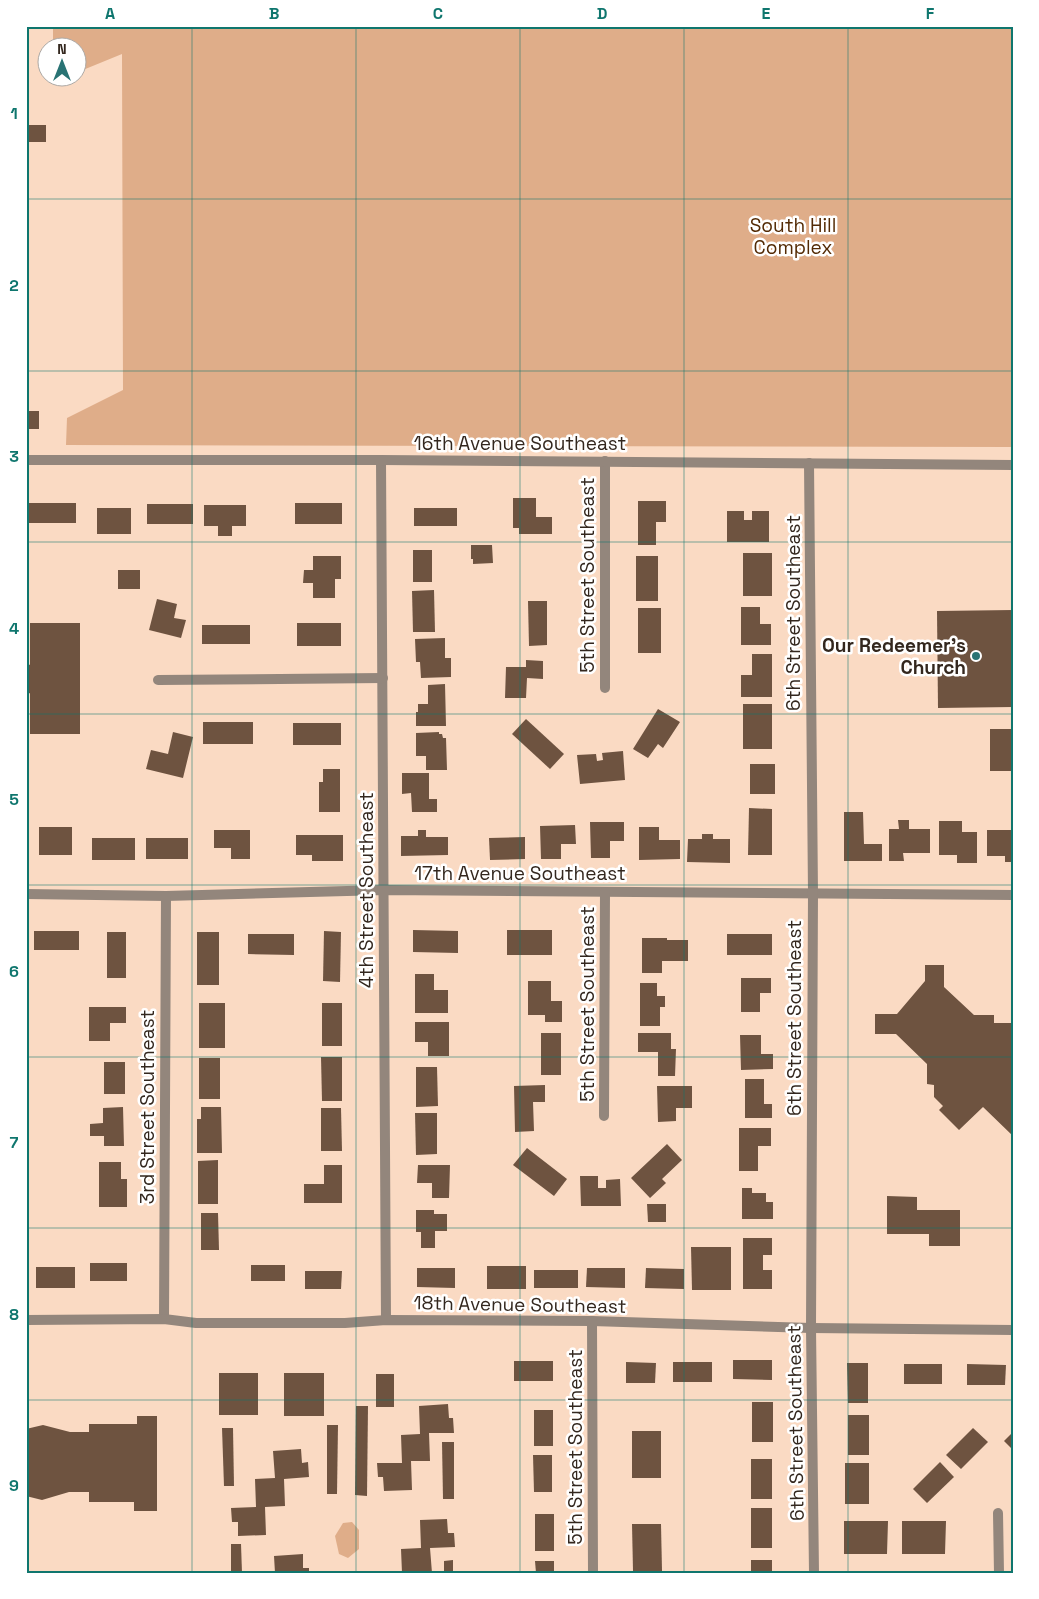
<svg xmlns="http://www.w3.org/2000/svg" width="1039" height="1599" font-family="'Space Grotesk',sans-serif">
  <style>
    .green { fill: #dfad89 }
    .building { fill: #6e5340 }
    .lines { fill: none; stroke-linecap: round; stroke-linejoin: round }
    .minor { stroke: #93867c; stroke-width: 10 }
    .tertiary { stroke: #93867c; stroke-width: 10 }
    .grid { fill: none; stroke: #0f766e; stroke-width: 1; stroke-opacity: 0.55 }
    .poi-dot { fill: #297374; stroke: #fff; stroke-width: 2 }
    .labels { text-anchor: middle; stroke-width: 5; stroke-linejoin: round; paint-order: stroke }
    .park-label { font-size: 19px; fill: #532a04; stroke: #fff }
    .street-label { font-size: 19px; fill: #33271e; stroke: #fff }
    .poi-label { font-size: 19px; font-weight: bold; fill: #33271e; stroke: #fff; text-anchor: end }
    .neatline { fill: none; stroke: #0f766e; stroke-width: 2 }
    .grid-label { font-size: 16px; text-anchor: middle; font-weight: bold; fill: #0f766e }
  </style>
  <rect width="100%" height="100%" fill="#fadac3"/>
  <!-- green -->
  <g class="green">
    <path d="M 53,26 L 1013,26 L 1013,447 L 66,445 L 67,418 L 123,390 L 122,54 L 78,72 L 78,48 L 53,47 Z"/>
    <path d="M 352,1522 L 359,1530 L 359,1549 L 348,1558 L 339,1554 L 335,1536 L 343,1523 Z"/>
  </g>
  <!-- building -->
  <g class="building">
    <rect x="27" y="125" width="19" height="17"/>
    <rect x="26" y="411" width="13" height="18"/>
    <path d="M 513,498 L 536,498 L 536,517 L 552,517 L 552,534 L 519,534 L 519,528 L 513,528 Z"/>
    <path d="M 638,501 L 666,501 L 666,522 L 656,522 L 656,545 L 638,545 Z"/>
    <rect x="29" y="503" width="47" height="20"/>
    <rect x="295" y="503" width="47" height="21"/>
    <rect x="147" y="504" width="46" height="20"/>
    <path d="M 204,505 L 246,505 L 246,526 L 232,526 L 232,536 L 218,536 L 218,526 L 204,526 Z"/>
    <rect x="97" y="508" width="34" height="26"/>
    <rect x="414" y="508" width="43" height="18"/>
    <path d="M 727,511 L 744,511 L 744,520 L 752,520 L 752,511 L 769,511 L 769,542 L 727,542 Z"/>
    <path d="M 471,545 L 492,545 L 493,563 L 473,564 L 473,559 L 471,559 Z"/>
    <rect x="413" y="550" width="19" height="32"/>
    <rect x="743" y="553" width="29" height="43"/>
    <path d="M 313,556 L 341,556 L 341,579 L 335,579 L 335,598 L 313,598 L 313,583 L 303,583 L 304,570 L 313,570 Z"/>
    <rect x="636" y="556" width="22" height="45"/>
    <rect x="118" y="570" width="22" height="19"/>
    <path d="M 434,590 L 435,632 L 413,632 L 412,591 Z"/>
    <path d="M 157,599 L 177,604 L 174,618 L 186,620 L 181,638 L 149,630 Z"/>
    <path d="M 528,601 L 547,601 L 547,645 L 529,646 Z"/>
    <path d="M 741,607 L 760,607 L 760,624 L 771,624 L 771,645 L 741,645 Z"/>
    <rect x="638" y="608" width="23" height="45"/>
    <path d="M 1013,610 L 1013,707 L 938,708 L 937,611 Z"/>
    <path d="M 30,623 L 80,623 L 80,734 L 30,734 L 30,693 L 26,695 L 26,663 L 30,665 Z"/>
    <rect x="297" y="623" width="44" height="23"/>
    <rect x="202" y="625" width="48" height="19"/>
    <path d="M 445,638 L 445,658 L 451,658 L 451,677 L 421,678 L 420,662 L 416,662 L 415,639 Z"/>
    <path d="M 752,654 L 772,654 L 772,697 L 741,697 L 741,675 L 752,675 Z"/>
    <path d="M 526,660 L 543,661 L 543,679 L 527,678 L 526,698 L 505,698 L 506,667 L 526,667 Z"/>
    <path d="M 445,684 L 446,726 L 416,726 L 416,712 L 418,712 L 418,704 L 428,704 L 428,685 Z"/>
    <rect x="743" y="704" width="29" height="45"/>
    <path d="M 658,709 L 680,722 L 663,748 L 658,744 L 648,758 L 633,749 Z"/>
    <path d="M 526,719 L 564,754 L 550,769 L 512,734 Z"/>
    <rect x="203" y="722" width="50" height="22"/>
    <rect x="293" y="723" width="48" height="22"/>
    <rect x="990" y="729" width="23" height="42"/>
    <path d="M 173,732 L 193,737 L 183,778 L 146,769 L 151,750 L 168,754 Z"/>
    <path d="M 439,732 L 439,734 L 442,734 L 443,738 L 446,738 L 447,770 L 426,770 L 426,756 L 416,756 L 416,733 Z"/>
    <path d="M 623,751 L 625,780 L 580,784 L 577,755 L 596,754 L 597,761 L 603,760 L 602,753 Z"/>
    <rect x="750" y="764" width="25" height="30"/>
    <path d="M 323,769 L 340,769 L 340,812 L 319,812 L 319,782 L 323,782 Z"/>
    <path d="M 402,773 L 429,773 L 429,799 L 437,799 L 437,812 L 412,812 L 411,793 L 402,794 Z"/>
    <path d="M 749,808 L 772,809 L 772,855 L 748,855 Z"/>
    <path d="M 844,812 L 863,812 L 864,844 L 882,844 L 882,861 L 844,861 Z"/>
    <path d="M 898,820 L 909,820 L 909,829 L 930,829 L 930,853 L 903,853 L 904,861 L 889,861 L 889,829 L 899,829 Z"/>
    <path d="M 939,821 L 962,821 L 962,832 L 977,832 L 977,863 L 957,863 L 957,855 L 939,855 Z"/>
    <path d="M 590,822 L 624,822 L 624,841 L 610,841 L 610,858 L 591,858 Z"/>
    <path d="M 575,825 L 576,844 L 561,844 L 561,859 L 541,859 L 540,826 Z"/>
    <rect x="39" y="827" width="33" height="28"/>
    <path d="M 639,827 L 659,827 L 659,840 L 680,840 L 680,859 L 639,860 Z"/>
    <path d="M 214,830 L 250,830 L 250,859 L 231,859 L 231,848 L 214,848 Z"/>
    <path d="M 418,830 L 426,830 L 426,837 L 448,837 L 448,855 L 401,856 L 401,836 L 418,836 Z"/>
    <path d="M 987,830 L 1013,830 L 1013,862 L 1005,862 L 1005,856 L 987,856 Z"/>
    <path d="M 702,834 L 713,834 L 713,839 L 730,839 L 730,863 L 687,862 L 688,839 L 702,839 Z"/>
    <path d="M 296,835 L 343,835 L 343,861 L 312,861 L 312,855 L 296,855 Z"/>
    <path d="M 525,837 L 525,859 L 490,860 L 489,838 Z"/>
    <rect x="92" y="838" width="43" height="22"/>
    <rect x="146" y="838" width="42" height="21"/>
    <path d="M 413,930 L 458,931 L 458,953 L 413,952 Z"/>
    <rect x="507" y="930" width="45" height="25"/>
    <rect x="34" y="931" width="45" height="19"/>
    <path d="M 324,931 L 341,932 L 340,982 L 323,981 Z"/>
    <rect x="107" y="932" width="19" height="46"/>
    <rect x="197" y="932" width="22" height="53"/>
    <path d="M 248,934 L 294,934 L 294,955 L 248,954 Z"/>
    <rect x="727" y="934" width="45" height="21"/>
    <path d="M 642,938 L 667,938 L 667,940 L 688,940 L 688,961 L 662,961 L 662,973 L 642,973 Z"/>
    <path d="M 925,965 L 944,965 L 944,987 L 974,1015 L 994,1015 L 994,1023 L 1011,1023 L 1013,1024 L 1013,1136 L 983,1107 L 959,1130 L 939,1110 L 943,1106 L 934,1097 L 934,1085 L 927,1084 L 927,1064 L 896,1034 L 875,1034 L 875,1014 L 897,1014 L 925,981 Z"/>
    <path d="M 415,974 L 434,974 L 434,990 L 448,990 L 448,1013 L 415,1013 Z"/>
    <path d="M 741,978 L 771,978 L 771,993 L 760,993 L 760,1012 L 741,1012 Z"/>
    <path d="M 528,981 L 551,981 L 551,1001 L 562,1001 L 562,1022 L 545,1022 L 545,1015 L 528,1015 Z"/>
    <path d="M 640,983 L 657,983 L 657,996 L 665,996 L 665,1007 L 660,1007 L 660,1026 L 640,1026 Z"/>
    <rect x="199" y="1003" width="26" height="45"/>
    <rect x="322" y="1003" width="20" height="43"/>
    <path d="M 89,1007 L 126,1007 L 126,1023 L 110,1023 L 110,1041 L 89,1041 Z"/>
    <path d="M 415,1022 L 449,1022 L 449,1056 L 428,1056 L 428,1042 L 415,1042 Z"/>
    <rect x="541" y="1033" width="20" height="42"/>
    <path d="M 638,1033 L 671,1033 L 671,1049 L 676,1049 L 675,1076 L 658,1076 L 658,1052 L 638,1052 Z"/>
    <path d="M 740,1035 L 761,1035 L 761,1054 L 773,1054 L 773,1069 L 741,1070 Z"/>
    <path d="M 321,1057 L 342,1057 L 342,1101 L 322,1101 Z"/>
    <rect x="199" y="1058" width="21" height="41"/>
    <rect x="104" y="1062" width="21" height="32"/>
    <path d="M 416,1067 L 437,1067 L 438,1106 L 416,1107 Z"/>
    <path d="M 745,1079 L 764,1079 L 764,1104 L 772,1104 L 772,1118 L 745,1118 Z"/>
    <path d="M 545,1085 L 545,1102 L 533,1102 L 534,1131 L 515,1132 L 514,1086 Z"/>
    <path d="M 657,1086 L 692,1086 L 692,1108 L 676,1108 L 676,1121 L 658,1122 Z"/>
    <path d="M 123,1107 L 124,1146 L 104,1146 L 104,1136 L 90,1136 L 90,1124 L 103,1123 L 103,1108 Z"/>
    <path d="M 201,1107 L 221,1107 L 222,1153 L 197,1153 L 197,1119 L 201,1119 Z"/>
    <path d="M 321,1108 L 341,1108 L 342,1151 L 321,1151 Z"/>
    <path d="M 415,1113 L 437,1113 L 437,1154 L 416,1155 Z"/>
    <path d="M 739,1128 L 771,1128 L 771,1146 L 758,1146 L 758,1171 L 739,1171 Z"/>
    <path d="M 667,1144 L 682,1160 L 662,1179 L 666,1183 L 650,1198 L 631,1178 Z"/>
    <path d="M 527,1148 L 567,1179 L 554,1196 L 513,1165 Z"/>
    <path d="M 218,1160 L 218,1204 L 198,1204 L 198,1161 Z"/>
    <path d="M 99,1162 L 121,1162 L 121,1179 L 127,1179 L 127,1207 L 99,1207 Z"/>
    <path d="M 324,1165 L 342,1165 L 342,1203 L 304,1203 L 304,1184 L 324,1184 Z"/>
    <path d="M 418,1165 L 450,1165 L 449,1198 L 432,1198 L 432,1183 L 417,1183 Z"/>
    <path d="M 580,1176 L 598,1176 L 598,1188 L 606,1188 L 606,1180 L 620,1179 L 621,1206 L 581,1206 Z"/>
    <path d="M 742,1188 L 752,1188 L 752,1193 L 766,1193 L 766,1202 L 773,1202 L 773,1219 L 742,1219 Z"/>
    <path d="M 887,1196 L 917,1197 L 917,1210 L 960,1210 L 960,1246 L 929,1246 L 929,1234 L 887,1234 Z"/>
    <path d="M 647,1204 L 666,1204 L 666,1222 L 648,1222 Z"/>
    <path d="M 416,1210 L 434,1210 L 434,1214 L 447,1214 L 447,1231 L 435,1231 L 435,1248 L 421,1248 L 421,1232 L 416,1232 Z"/>
    <path d="M 201,1213 L 218,1213 L 219,1250 L 201,1250 Z"/>
    <path d="M 743,1238 L 772,1238 L 772,1255 L 763,1255 L 763,1270 L 772,1270 L 772,1289 L 743,1289 Z"/>
    <path d="M 691,1247 L 731,1247 L 731,1290 L 692,1290 Z"/>
    <rect x="90" y="1263" width="37" height="18"/>
    <rect x="251" y="1265" width="34" height="16"/>
    <rect x="487" y="1266" width="39" height="23"/>
    <rect x="36" y="1267" width="39" height="21"/>
    <path d="M 417,1268 L 455,1268 L 455,1288 L 417,1287 Z"/>
    <path d="M 587,1268 L 625,1268 L 625,1288 L 586,1287 Z"/>
    <path d="M 646,1268 L 684,1269 L 684,1289 L 645,1288 Z"/>
    <rect x="534" y="1270" width="44" height="18"/>
    <path d="M 305,1271 L 342,1271 L 341,1289 L 305,1289 Z"/>
    <path d="M 733,1360 L 772,1360 L 772,1380 L 733,1379 Z"/>
    <rect x="514" y="1361" width="39" height="20"/>
    <path d="M 626,1362 L 656,1363 L 655,1383 L 626,1383 Z"/>
    <rect x="673" y="1362" width="39" height="20"/>
    <path d="M 847,1363 L 868,1363 L 868,1403 L 848,1403 Z"/>
    <rect x="904" y="1364" width="38" height="20"/>
    <path d="M 967,1364 L 1006,1365 L 1005,1385 L 967,1385 Z"/>
    <rect x="219" y="1373" width="39" height="42"/>
    <rect x="284" y="1373" width="40" height="43"/>
    <rect x="376" y="1374" width="18" height="33"/>
    <rect x="752" y="1402" width="21" height="40"/>
    <path d="M 448,1404 L 449,1418 L 453,1418 L 454,1433 L 429,1433 L 430,1461 L 411,1461 L 412,1490 L 384,1491 L 383,1477 L 378,1477 L 377,1463 L 402,1463 L 401,1435 L 420,1434 L 419,1406 Z"/>
    <path d="M 356,1406 L 368,1406 L 367,1496 L 355,1495 Z"/>
    <rect x="534" y="1410" width="19" height="36"/>
    <rect x="848" y="1415" width="21" height="40"/>
    <path d="M 137,1416 L 157,1416 L 157,1511 L 134,1511 L 134,1502 L 89,1502 L 89,1492 L 69,1492 L 42,1500 L 26,1496 L 26,1429 L 43,1425 L 70,1432 L 89,1432 L 89,1424 L 137,1424 Z"/>
    <path d="M 327,1425 L 338,1425 L 337,1494 L 327,1494 Z"/>
    <path d="M 222,1428 L 233,1428 L 234,1486 L 224,1486 Z"/>
    <path d="M 973,1428 L 988,1442 L 961,1469 L 946,1455 Z"/>
    <rect x="632" y="1431" width="29" height="47"/>
    <path d="M 1013,1432 L 1013,1450 L 1004,1441 Z"/>
    <path d="M 442,1442 L 454,1442 L 454,1499 L 443,1499 Z"/>
    <path d="M 301,1449 L 302,1463 L 308,1462 L 309,1477 L 284,1479 L 285,1506 L 265,1507 L 266,1535 L 238,1536 L 238,1522 L 232,1522 L 231,1508 L 256,1507 L 255,1479 L 275,1478 L 273,1451 Z"/>
    <path d="M 533,1455 L 552,1455 L 552,1492 L 534,1492 Z"/>
    <rect x="751" y="1459" width="21" height="40"/>
    <path d="M 940,1462 L 954,1477 L 927,1503 L 913,1489 Z"/>
    <rect x="845" y="1463" width="24" height="41"/>
    <rect x="751" y="1508" width="21" height="40"/>
    <rect x="535" y="1514" width="19" height="37"/>
    <path d="M 447,1519 L 448,1533 L 454,1533 L 455,1547 L 430,1548 L 432,1573 L 402,1573 L 401,1549 L 421,1548 L 420,1520 Z"/>
    <path d="M 844,1521 L 888,1521 L 887,1554 L 844,1554 Z"/>
    <path d="M 902,1521 L 946,1521 L 945,1554 L 902,1554 Z"/>
    <path d="M 632,1524 L 661,1524 L 662,1571 L 633,1571 Z"/>
    <path d="M 231,1544 L 241,1544 L 242,1573 L 231,1573 Z"/>
    <path d="M 303,1554 L 303,1568 L 309,1568 L 309,1573 L 275,1573 L 274,1556 Z"/>
    <path d="M 453,1560 L 453,1573 L 444,1573 L 444,1561 Z"/>
    <rect x="751" y="1560" width="21" height="13"/>
    <path d="M 535,1561 L 554,1561 L 554,1573 L 536,1573 Z"/>
  </g>
  <g class="lines">
    <!-- minor -->
    <g class="minor">
      <path d="M 381,460 L 386,1320"/>
      <path d="M 605,461 L 605,688"/>
      <path d="M 158,680 L 383,678"/>
      <path d="M 26,894 L 166,896 L 384,890 L 1013,895"/>
      <path d="M 604,1116 L 605,892"/>
      <path d="M 164,1319 L 166,896"/>
      <path d="M 26,1320 L 164,1319 L 196,1323 L 345,1323 L 386,1320 L 592,1321 L 811,1328 L 1013,1330"/>
      <path d="M 592,1321 L 593,1573"/>
      <path d="M 998,1513 L 999,1573"/>
    </g>
    <!-- tertiary -->
    <g class="tertiary">
      <path d="M 26,460 L 381,460 L 1013,465"/>
      <path d="M 809,463 L 813,893 L 811,1328 L 814,1573"/>
    </g>
  </g>
  <!-- grid -->
  <path class="grid" d="M 192,26 L 192,1573M 356,26 L 356,1573M 520,26 L 520,1573M 684,26 L 684,1573M 848,26 L 848,1573M 26,199 L 1013,199M 26,371 L 1013,371M 26,542 L 1013,542M 26,714 L 1013,714M 26,885 L 1013,885M 26,1057 L 1013,1057M 26,1228 L 1013,1228M 26,1400 L 1013,1400"/>
  <!-- markers -->
  <circle class="poi-dot" cx="976" cy="656" r="5"/>
  <g class="labels">
    <!-- park labels -->
    <g class="park-label">
      <text x="793" y="232">South Hill<tspan x="793" dy="22">Complex</tspan></text>
    </g>
    <!-- street labels -->
    <g class="street-label">
      <text x="520" y="450">16th Avenue Southeast</text>
      <text transform="translate(587 575) rotate(-90)" y="7">5th Street Southeast</text>
      <text transform="translate(793 613) rotate(-90)" y="7">6th Street Southeast</text>
      <text x="520" y="880">17th Avenue Southeast</text>
      <text transform="translate(366 890) rotate(-90)" y="7">4th Street Southeast</text>
      <text transform="translate(587 1004) rotate(-90)" y="7">5th Street Southeast</text>
      <text transform="translate(794 1018) rotate(-90)" y="7">6th Street Southeast</text>
      <text transform="translate(147 1107) rotate(-90)" y="7">3rd Street Southeast</text>
      <text transform="translate(520 1304) rotate(1)" y="7">18th Avenue Southeast</text>
      <text transform="translate(795 1423) rotate(-91)" y="7">6th Street Southeast</text>
      <text transform="translate(575 1447) rotate(-90)" y="7">5th Street Southeast</text>
    </g>
    <!-- poi labels -->
    <g class="poi-label">
      <text x="966" y="652">Our Redeemer's<tspan x="966" dy="22">Church</tspan></text>
    </g>
  </g>
  <!-- border -->
  <rect width="1039" height="1599" fill="none" stroke="#ffffff" stroke-width="55"/>
  <!-- north arrow -->
  <g transform="translate(62 62)"><circle r="24" fill="#ffffff" stroke="#ada9a5"/>
  <path d="M0-4L9 19L0 12L-9 19Z" fill="#297374"/>
  <text y="-8" font-size="14" font-weight="bold" text-anchor="middle" fill="#33271e">N</text>
  </g>
  <rect x="28" y="28" width="984" height="1544" class="neatline"/>
  <g class="grid-label">
    <text x="110" y="19">A</text>
    <text x="274" y="19">B</text>
    <text x="438" y="19">C</text>
    <text x="602" y="19">D</text>
    <text x="766" y="19">E</text>
    <text x="930" y="19">F</text>
    <text x="14" y="119">1</text>
    <text x="14" y="291">2</text>
    <text x="14" y="462">3</text>
    <text x="14" y="634">4</text>
    <text x="14" y="805">5</text>
    <text x="14" y="977">6</text>
    <text x="14" y="1148">7</text>
    <text x="14" y="1320">8</text>
    <text x="14" y="1491">9</text>
  </g>
</svg>
